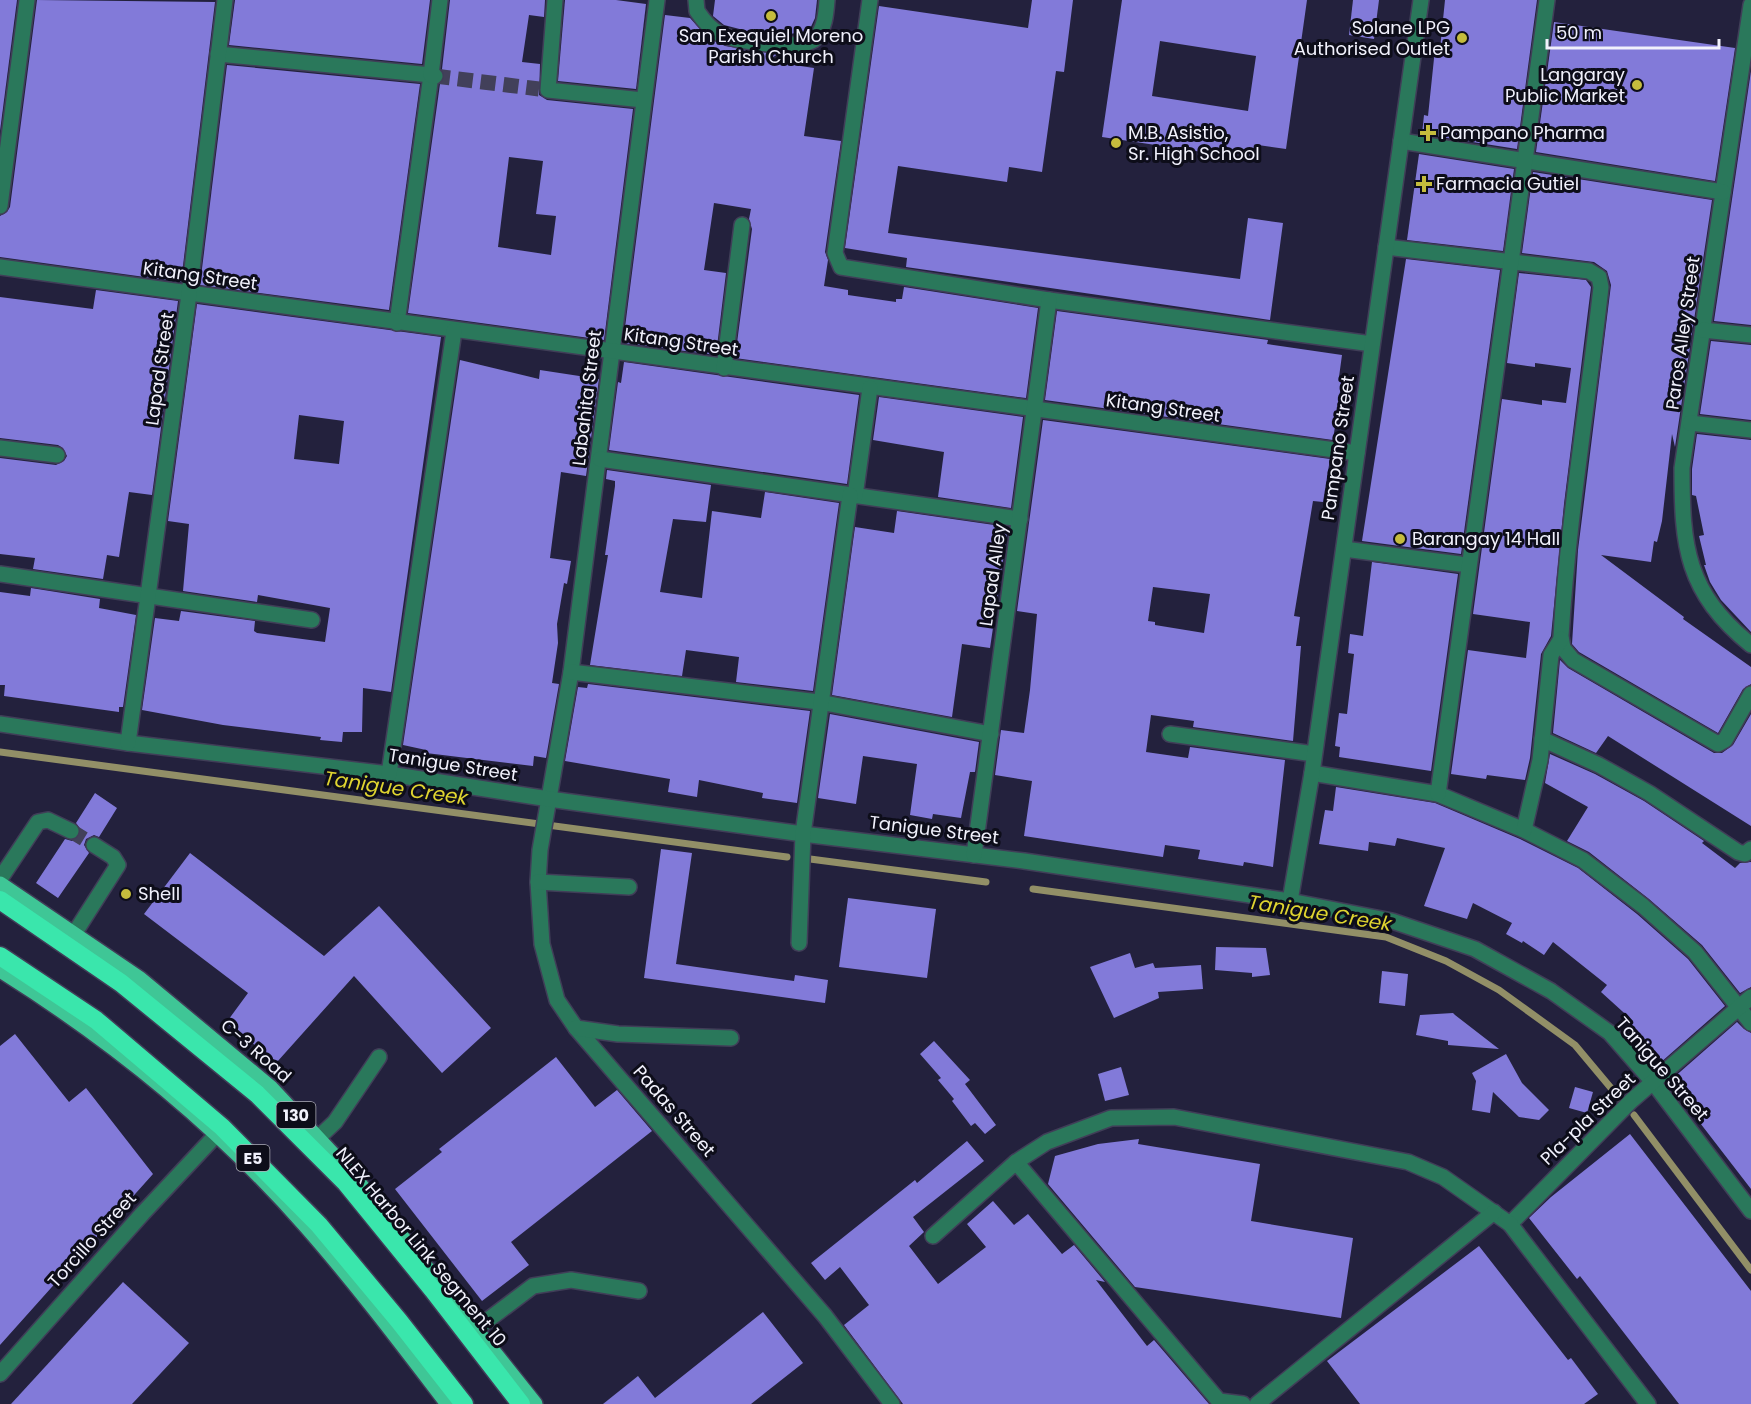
<svg xmlns="http://www.w3.org/2000/svg" width="1751" height="1404" font-family="Poppins,sans-serif">
  <style>
    .lines { fill: none; stroke-linecap: round; stroke-linejoin: round }
    .stream { stroke: #928f67; stroke-width: 7 }
    .building { fill: #827ad9; fill-rule: evenodd }
    .minor-tunnel { stroke: #42405a; stroke-width: 15; stroke-dasharray: 15 8; stroke-linecap: butt }
    .minor-casing { stroke: #403e58; stroke-width: 18 }
    .major-casing { stroke: #403e58; stroke-width: 18 }
    .highway-casing { stroke: #403e58; stroke-width: 21 }
    .minor { stroke: #2a785b; stroke-width: 15 }
    .major { stroke: #3fc696; stroke-width: 15 }
    .highway { stroke: #3ae6ac; stroke-width: 18 }
    .poi-dot { fill: #c5bc3d; stroke: #0d0d19; stroke-width: 2 }
    .labels { text-anchor: middle; stroke-width: 6; stroke-linejoin: round; paint-order: stroke }
    .shield { fill: #0d0d19; stroke: #adadb8; stroke-width: 1.5 }
    .shield-label { font-size: 16px; font-weight: bold; fill: #f1f1fc }
    .poi-label { font-size: 18px; fill: #f1f1fc; stroke: #0d0d19; text-anchor: start }
    .street-label { font-size: 18px; fill: #f1f1fc; stroke: #0d0d19 }
    .water-label { font-size: 20px; font-style: italic; fill: #dfd430; stroke: #0d0d19 }
  </style>
  <rect width="100%" height="100%" fill="#23213d"/>
  <g class="lines">
    <!-- stream -->
    <g class="stream">
      <path d="M 0,752 L 787,857"/>
      <path d="M 810,859 L 986,882"/>
      <path d="M 1033,889 L 1386,937 L 1446,961 L 1499,990 L 1575,1045 L 1621,1100"/>
      <path d="M 1634,1115 L 1751,1270"/>
    </g>
  </g>
  <!-- building -->
  <g class="building">
    <path d="M 0,0 L 17,0 L 0,131 Z"/>
    <path d="M 37,0 L 215,2 L 181,282 L 0,257 L 0,216 L 7,212 L 10,207 Z"/>
    <path d="M 235,0 L 430,0 L 422,64 L 229,45 Z"/>
    <path d="M 450,0 L 545,0 L 544,17 L 529,15 L 522,62 L 540,64 L 539,95 L 547,100 L 633,109 L 604,340 L 408,313 L 440,84 L 445,78 L 442,69 ZM 509,157 L 543,161 L 536,214 L 556,216 L 551,255 L 498,247 Z"/>
    <path d="M 565,0 L 616,0 L 646,4 L 636,89 L 558,81 Z"/>
    <path d="M 715,0 L 817,0 L 815,18 L 809,31 L 783,35 L 755,33 L 724,25 L 713,16 Z"/>
    <path d="M 1032,0 L 1073,0 L 1064,72 L 1056,71 L 1042,172 L 1009,167 L 1007,182 L 898,166 L 888,233 L 1240,279 L 1248,218 L 1283,223 L 1270,320 L 906,267 L 907,258 L 845,248 L 879,6 L 1028,28 Z"/>
    <path d="M 1122,0 L 1307,0 L 1286,149 L 1258,145 L 1256,160 L 1102,137 ZM 1160,41 L 1256,56 L 1248,111 L 1152,96 Z"/>
    <path d="M 1353,0 L 1379,0 L 1374,39 L 1349,35 Z"/>
    <path d="M 1445,0 L 1537,0 L 1517,149 L 1422,134 L 1424,115 L 1428,116 L 1435,49 L 1440,49 Z"/>
    <path d="M 665,15 L 690,18 L 707,37 L 725,46 L 778,54 L 767,61 L 814,68 L 804,136 L 841,141 L 825,252 L 828,260 L 824,286 L 848,290 L 848,295 L 896,302 L 896,299 L 902,299 L 904,287 L 1038,308 L 1026,398 L 735,358 L 752,229 L 749,219 L 751,209 L 714,203 L 704,270 L 726,273 L 716,355 L 623,343 Z"/>
    <path d="M 1554,22 L 1735,48 L 1715,181 L 1536,152 Z"/>
    <path d="M 227,65 L 420,84 L 389,310 L 200,285 Z"/>
    <path d="M 1751,71 L 1751,325 L 1714,321 Z"/>
    <path d="M 1419,154 L 1514,169 L 1503,251 L 1407,240 Z"/>
    <path d="M 1533,172 L 1712,200 L 1675,447 L 1672,434 L 1662,521 L 1657,542 L 1654,541 L 1651,562 L 1601,555 L 1684,617 L 1683,619 L 1751,667 L 1751,684 L 1743,689 L 1718,733 L 1579,652 L 1572,644 L 1578,550 L 1611,285 L 1607,271 L 1594,262 L 1522,253 Z"/>
    <path d="M 1406,259 L 1500,270 L 1461,554 L 1362,541 Z"/>
    <path d="M 1519,273 L 1586,280 L 1591,287 L 1564,504 L 1551,636 L 1541,654 L 1530,758 L 1525,780 L 1487,775 L 1486,779 L 1451,774 L 1468,650 L 1526,658 L 1530,622 L 1473,614 L 1502,399 L 1542,405 L 1542,400 L 1566,403 L 1571,368 L 1535,363 L 1535,367 L 1507,363 Z"/>
    <path d="M 96,290 L 178,301 L 152,495 L 129,492 L 119,557 L 107,555 L 103,579 L 33,569 L 35,558 L 0,554 L 0,458 L 56,465 L 64,461 L 67,456 L 63,448 L 58,445 L 0,438 L 0,297 L 93,309 Z"/>
    <path d="M 197,304 L 441,337 L 391,692 L 363,688 L 362,732 L 343,732 L 342,742 L 320,740 L 321,737 L 223,725 L 142,710 L 155,618 L 179,621 L 181,611 L 255,621 L 254,631 L 257,633 L 325,642 L 330,608 L 258,595 L 257,602 L 183,591 L 189,524 L 168,521 ZM 299,415 L 344,421 L 339,464 L 294,459 Z"/>
    <path d="M 1057,311 L 1268,340 L 1267,344 L 1342,355 L 1339,377 L 1342,378 L 1333,440 L 1045,400 Z"/>
    <path d="M 1711,341 L 1751,345 L 1751,420 L 1700,414 Z"/>
    <path d="M 460,360 L 539,379 L 540,370 L 599,379 L 586,476 L 561,472 L 550,558 L 571,561 L 567,584 L 564,583 L 557,624 L 558,643 L 552,683 L 559,684 L 546,758 L 534,756 L 533,766 L 426,753 L 426,750 L 403,745 Z"/>
    <path d="M 624,362 L 859,395 L 847,484 L 609,450 L 618,382 L 621,383 Z"/>
    <path d="M 879,397 L 1023,417 L 1011,508 L 938,497 L 944,452 L 873,440 Z"/>
    <path d="M 1043,420 L 1330,459 L 1323,502 L 1313,501 L 1294,616 L 1300,617 L 1296,646 L 1301,646 L 1293,741 L 1193,727 L 1194,721 L 1151,715 L 1146,752 L 1188,758 L 1190,747 L 1285,760 L 1273,867 L 1244,862 L 1243,866 L 1198,859 L 1200,850 L 1165,845 L 1163,857 L 1024,836 L 1032,781 L 995,775 L 1001,730 L 1024,733 L 1030,690 L 1037,614 L 1017,611 ZM 1153,587 L 1210,594 L 1204,633 L 1155,625 L 1155,622 L 1148,621 Z"/>
    <path d="M 1697,434 L 1751,440 L 1751,632 L 1721,600 L 1710,582 L 1704,565 L 1706,565 L 1699,536 L 1704,535 L 1696,496 L 1692,495 L 1692,469 Z"/>
    <path d="M 607,470 L 711,485 L 706,522 L 673,519 L 660,592 L 702,598 L 712,511 L 761,518 L 765,492 L 839,503 L 813,691 L 736,682 L 739,657 L 686,650 L 682,676 L 590,665 L 608,555 L 605,555 L 615,486 L 615,481 L 606,479 Z"/>
    <path d="M 897,511 L 1008,527 L 990,648 L 962,644 L 952,717 L 832,695 L 855,527 L 894,533 Z"/>
    <path d="M 1372,562 L 1458,574 L 1431,771 L 1339,757 L 1340,747 L 1335,746 L 1339,713 L 1347,714 L 1354,654 L 1348,653 L 1350,634 L 1363,636 Z"/>
    <path d="M 31,588 L 100,599 L 99,608 L 136,615 L 123,707 L 119,707 L 119,712 L 4,696 L 5,685 L 0,685 L 0,592 L 30,596 Z"/>
    <path d="M 1560,660 L 1568,668 L 1714,753 L 1722,753 L 1733,745 L 1751,714 L 1751,826 L 1608,736 L 1596,753 L 1553,733 Z"/>
    <path d="M 588,684 L 810,711 L 797,803 L 762,798 L 763,793 L 699,780 L 697,797 L 668,792 L 670,779 L 565,761 L 578,687 L 587,688 Z"/>
    <path d="M 830,714 L 979,742 L 975,772 L 970,772 L 961,818 L 933,814 L 932,819 L 910,815 L 917,764 L 863,756 L 856,804 L 818,798 Z"/>
    <path d="M 1550,754 L 1595,774 L 1644,801 L 1704,841 L 1702,843 L 1735,868 L 1740,863 L 1751,862 L 1751,987 L 1740,993 L 1702,945 L 1649,899 L 1589,852 L 1567,841 L 1588,807 L 1545,783 Z"/>
    <path d="M 1336,787 L 1435,803 L 1520,839 L 1578,868 L 1637,914 L 1688,959 L 1725,1006 L 1660,1063 L 1628,1025 L 1633,1021 L 1601,992 L 1607,985 L 1553,942 L 1544,955 L 1523,941 L 1522,943 L 1506,934 L 1512,923 L 1473,903 L 1467,919 L 1424,906 L 1445,848 L 1397,838 L 1395,846 L 1369,842 L 1368,851 L 1319,844 L 1325,810 L 1333,811 Z"/>
    <path d="M 95,793 L 117,808 L 99,837 L 94,835 L 86,839 L 84,845 L 89,853 L 58,898 L 36,883 L 65,839 L 72,841 L 79,836 L 81,830 L 76,823 Z"/>
    <path d="M 661,849 L 692,853 L 676,964 L 794,981 L 795,975 L 828,980 L 825,1003 L 644,978 Z"/>
    <path d="M 190,853 L 324,956 L 379,906 L 491,1028 L 442,1073 L 354,976 L 277,1062 L 226,1023 L 248,993 L 144,914 Z"/>
    <path d="M 848,898 L 936,909 L 927,978 L 839,967 Z"/>
    <path d="M 1216,947 L 1266,948 L 1270,975 L 1252,977 L 1252,973 L 1215,970 Z"/>
    <path d="M 1130,953 L 1135,968 L 1153,963 L 1155,968 L 1201,965 L 1203,989 L 1158,992 L 1159,998 L 1114,1018 L 1090,967 Z"/>
    <path d="M 1382,971 L 1408,974 L 1405,1006 L 1379,1003 Z"/>
    <path d="M 1453,1013 L 1455,1015 L 1499,1049 L 1448,1045 L 1448,1041 L 1416,1035 L 1420,1015 Z"/>
    <path d="M 1737,1022 L 1744,1029 L 1751,1033 L 1751,1189 L 1697,1119 L 1701,1116 L 1672,1079 Z"/>
    <path d="M 15,1034 L 69,1102 L 86,1088 L 153,1174 L 0,1345 L 0,1046 Z"/>
    <path d="M 934,1041 L 970,1080 L 965,1084 L 996,1125 L 985,1134 L 975,1123 L 971,1126 L 952,1101 L 954,1099 L 938,1080 L 941,1078 L 920,1054 Z"/>
    <path d="M 1506,1054 L 1522,1083 L 1549,1110 L 1539,1120 L 1519,1117 L 1493,1092 L 1490,1113 L 1472,1110 L 1476,1081 L 1472,1073 Z"/>
    <path d="M 556,1057 L 595,1107 L 617,1090 L 652,1131 L 511,1242 L 529,1265 L 482,1301 L 395,1189 L 442,1152 L 439,1149 Z"/>
    <path d="M 1121,1067 L 1129,1095 L 1105,1101 L 1098,1074 Z"/>
    <path d="M 1575,1087 L 1593,1092 L 1587,1113 L 1569,1108 Z"/>
    <path d="M 1630,1134 L 1751,1291 L 1751,1404 L 1679,1404 L 1580,1276 L 1577,1279 L 1529,1218 L 1551,1197 Z"/>
    <path d="M 1139,1139 L 1138,1144 L 1260,1164 L 1251,1221 L 1353,1238 L 1341,1318 L 1135,1287 L 1048,1184 L 1055,1156 L 1098,1144 Z"/>
    <path d="M 967,1141 L 984,1161 L 913,1217 L 924,1232 L 909,1246 L 938,1284 L 986,1247 L 967,1224 L 993,1201 L 1014,1225 L 1028,1214 L 1062,1254 L 1074,1245 L 1105,1282 L 1096,1280 L 1147,1346 L 1154,1340 L 1209,1404 L 903,1404 L 844,1325 L 869,1305 L 840,1267 L 825,1280 L 811,1263 L 915,1180 L 917,1183 Z"/>
    <path d="M 1479,1246 L 1568,1360 L 1571,1358 L 1598,1394 L 1584,1404 L 1360,1404 L 1327,1361 Z"/>
    <path d="M 123,1282 L 189,1343 L 132,1404 L 11,1404 Z"/>
    <path d="M 763,1312 L 803,1363 L 751,1404 L 603,1404 L 638,1376 L 655,1398 Z"/>
  </g>
  <g class="lines">
    <!-- minor-tunnel -->
    <g class="minor-tunnel">
      <path d="M 435,76 L 539,89"/>
      <path d="M 71,831 L 94,845"/>
    </g>
    <!-- minor casing -->
    <g class="minor-casing">
      <g id="minor">
        <path d="M 555,0 L 548,90 L 643,100"/>
        <path d="M 657,0 L 571,672 L 540,850 L 538,882 L 542,944 L 557,1000 L 576,1028 L 825,1316 L 892,1404"/>
        <path d="M 696,0 L 697,11 C 703,20 710,29 720,34 C 736,42 801,51 815,39 C 825,29 826,13 827,0"/>
        <path d="M 870,0 L 835,253 L 841,267 L 1049,300 L 1372,344"/>
        <path d="M 1751,5 L 1682,468 C 1682,547 1686,592 1751,645"/>
        <path d="M 218,54 L 431,75 L 397,323"/>
        <path d="M 435,76 L 431,75 L 440,0"/>
        <path d="M 1401,141 L 1723,192"/>
        <path d="M 0,206 L 27,0"/>
        <path d="M 1386,247 L 1589,271 L 1599,277 L 1601,287 C 1588,404 1568,519 1561,636 L 1563,648 L 1573,660 L 1718,744 L 1725,740 L 1751,694"/>
        <path d="M 0,267 L 1357,453"/>
        <path d="M 1703,330 L 1751,335"/>
        <path d="M 724,368 L 742,225"/>
        <path d="M 1690,423 L 1751,430"/>
        <path d="M 0,448 L 57,455"/>
        <path d="M 600,459 L 1020,519"/>
        <path d="M 855,496 L 870,388"/>
        <path d="M 1344,549 L 1460,564"/>
        <path d="M 0,574 L 312,620"/>
        <path d="M 571,672 L 819,702 L 991,734"/>
        <path d="M 0,724 L 128,743 L 389,774 L 549,799 L 803,834 L 1024,861 L 1290,901 L 1392,921 L 1475,949 L 1551,991 L 1610,1033 L 1653,1082 L 1751,1211"/>
        <path d="M 1170,734 L 1314,754"/>
        <path d="M 1542,739 L 1599,765 L 1649,793 L 1738,852 L 1745,854 L 1751,849"/>
        <path d="M 128,743 L 189,294 L 225,0"/>
        <path d="M 1312,773 L 1438,794 L 1524,830 L 1583,860 L 1643,906 L 1695,952 L 1751,1023"/>
        <path d="M 389,774 L 454,331"/>
        <path d="M 1438,794 L 1547,0"/>
        <path d="M 1524,830 L 1540,760 L 1551,655 L 1561,639"/>
        <path d="M 974,855 L 1049,300"/>
        <path d="M 0,879 L 38,822 L 48,820 L 71,831"/>
        <path d="M 538,882 L 629,887"/>
        <path d="M 1290,901 L 1312,773 L 1421,0"/>
        <path d="M 74,934 L 118,865 L 113,857 L 94,845"/>
        <path d="M 799,943 L 803,834 L 850,495"/>
        <path d="M 576,1028 L 618,1034 L 731,1038"/>
        <path d="M 318,1138 L 335,1122 L 379,1057"/>
        <path d="M 1016,1162 L 1219,1401 L 1243,1404"/>
        <path d="M 1510,1224 L 1631,1101 L 1751,997"/>
        <path d="M 933,1236 L 1016,1162 L 1047,1142 L 1111,1118 L 1174,1117 L 1408,1162 L 1443,1177 L 1510,1224 L 1648,1404"/>
        <path d="M 476,1329 L 533,1286 L 571,1280 L 639,1291"/>
        <path d="M 0,1374 L 143,1213 L 216,1135"/>
        <path d="M 1257,1404 L 1494,1212"/>
      </g>
    </g>
    <!-- major casing -->
    <g class="major-casing">
      <g id="major">
        <path d="M 0,884 L 140,979 L 271,1088 L 354,1177 L 535,1404"/>
        <path d="M 0,970 C 112,1040 219,1127 306,1226 C 356,1283 402,1344 448,1404"/>
      </g>
    </g>
    <!-- highway casing -->
    <g class="highway-casing">
      <g id="highway">
        <path d="M 0,900 L 121,983 L 257,1094 L 346,1183 L 433,1290 L 521,1404"/>
        <path d="M 0,956 L 96,1020 L 222,1127 L 319,1225 L 399,1321 L 464,1404"/>
      </g>
    </g>
    <!-- minor -->
    <use href="#minor" class="minor"/>
    <!-- major -->
    <use href="#major" class="major"/>
    <!-- highway -->
    <use href="#highway" class="highway"/>
  </g>
  <!-- markers -->
  <g class="poi-dot">
    <circle cx="771" cy="16" r="6"/>
    <circle cx="1462" cy="38" r="6"/>
    <circle cx="1637" cy="85" r="6"/>
    <path d="M1425 124h6v6h6v6h-6v6h-6v-6h-6v-6h6z"/>
    <circle cx="1116" cy="143" r="6"/>
    <path d="M1421 175h6v6h6v6h-6v6h-6v-6h-6v-6h6z"/>
    <circle cx="1400" cy="539" r="6"/>
    <circle cx="126" cy="894" r="6"/>
  </g>
  <g class="labels">
    <!-- shield labels -->
    <g class="shield">
      <rect x="276.5" y="1102" width="39" height="26" rx="4.5"/>
      <rect x="236.5" y="1145" width="33" height="26" rx="4.5"/>
    </g>
    <g class="shield-label">
      <text x="296" y="1121">130</text>
      <text x="253" y="1164">E5</text>
    </g>
    <!-- poi labels -->
    <g class="poi-label">
      <text x="1450" y="34" text-anchor="end">Solane LPG<tspan x="1450" dy="21">Authorised Outlet</tspan></text>
      <text x="771" y="42" text-anchor="middle">San Exequiel Moreno<tspan x="771" dy="21">Parish Church</tspan></text>
      <text x="1625" y="81" text-anchor="end">Langaray<tspan x="1625" dy="21">Public Market</tspan></text>
      <text x="1128" y="139">M.B. Asistio,<tspan x="1128" dy="21">Sr. High School</tspan></text>
      <text x="1440" y="139">Pampano Pharma</text>
      <text x="1436" y="190">Farmacia Gutiel</text>
      <text x="1412" y="545">Barangay 14 Hall</text>
      <text x="138" y="900">Shell</text>
    </g>
    <!-- street labels -->
    <g class="street-label">
      <text transform="translate(200 276) rotate(8)" y="6">Kitang Street</text>
      <text transform="translate(1683 333) rotate(-82)" y="6">Paros Alley Street</text>
      <text transform="translate(681 342) rotate(8)" y="6">Kitang Street</text>
      <text transform="translate(160 369) rotate(-82)" y="6">Lapad Street</text>
      <text transform="translate(587 398) rotate(-83)" y="6">Labahita Street</text>
      <text transform="translate(1163 408) rotate(8)" y="6">Kitang Street</text>
      <text transform="translate(1338 448) rotate(-82)" y="6">Pampano Street</text>
      <text transform="translate(993 575) rotate(-82)" y="6">Lapad Alley</text>
      <text transform="translate(453 765) rotate(9)" y="6">Tanigue Street</text>
      <text transform="translate(934 830) rotate(7)" y="6">Tanigue Street</text>
      <text transform="translate(256 1051) rotate(41)" y="6">C-3 Road</text>
      <text transform="translate(1662 1069) rotate(49)" y="6">Tanigue Street</text>
      <text transform="translate(674 1111) rotate(49)" y="6">Padas Street</text>
      <text transform="translate(1588 1119) rotate(-44)" y="6">Pla-pla Street</text>
      <text transform="translate(92 1240) rotate(-48)" y="6">Torcillo Street</text>
      <text transform="translate(421 1247) rotate(50)" y="6">NLEX Harbor Link Segment 10</text>
    </g>
    <!-- water labels -->
    <g class="water-label">
      <text transform="translate(396 788) rotate(8)" y="7">Tanigue Creek</text>
      <text transform="translate(1320 913) rotate(9)" y="7">Tanigue Creek</text>
    </g>
  </g>
  <!-- scale -->
  <path d="M1547 39v9h172v-9" fill="none" stroke="#f1f1fc" stroke-width="3"/>
  <text x="1556" y="39" font-size="18" fill="#f1f1fc" stroke="#0d0d19" stroke-width="4.5" paint-order="stroke">50 m</text>
</svg>
